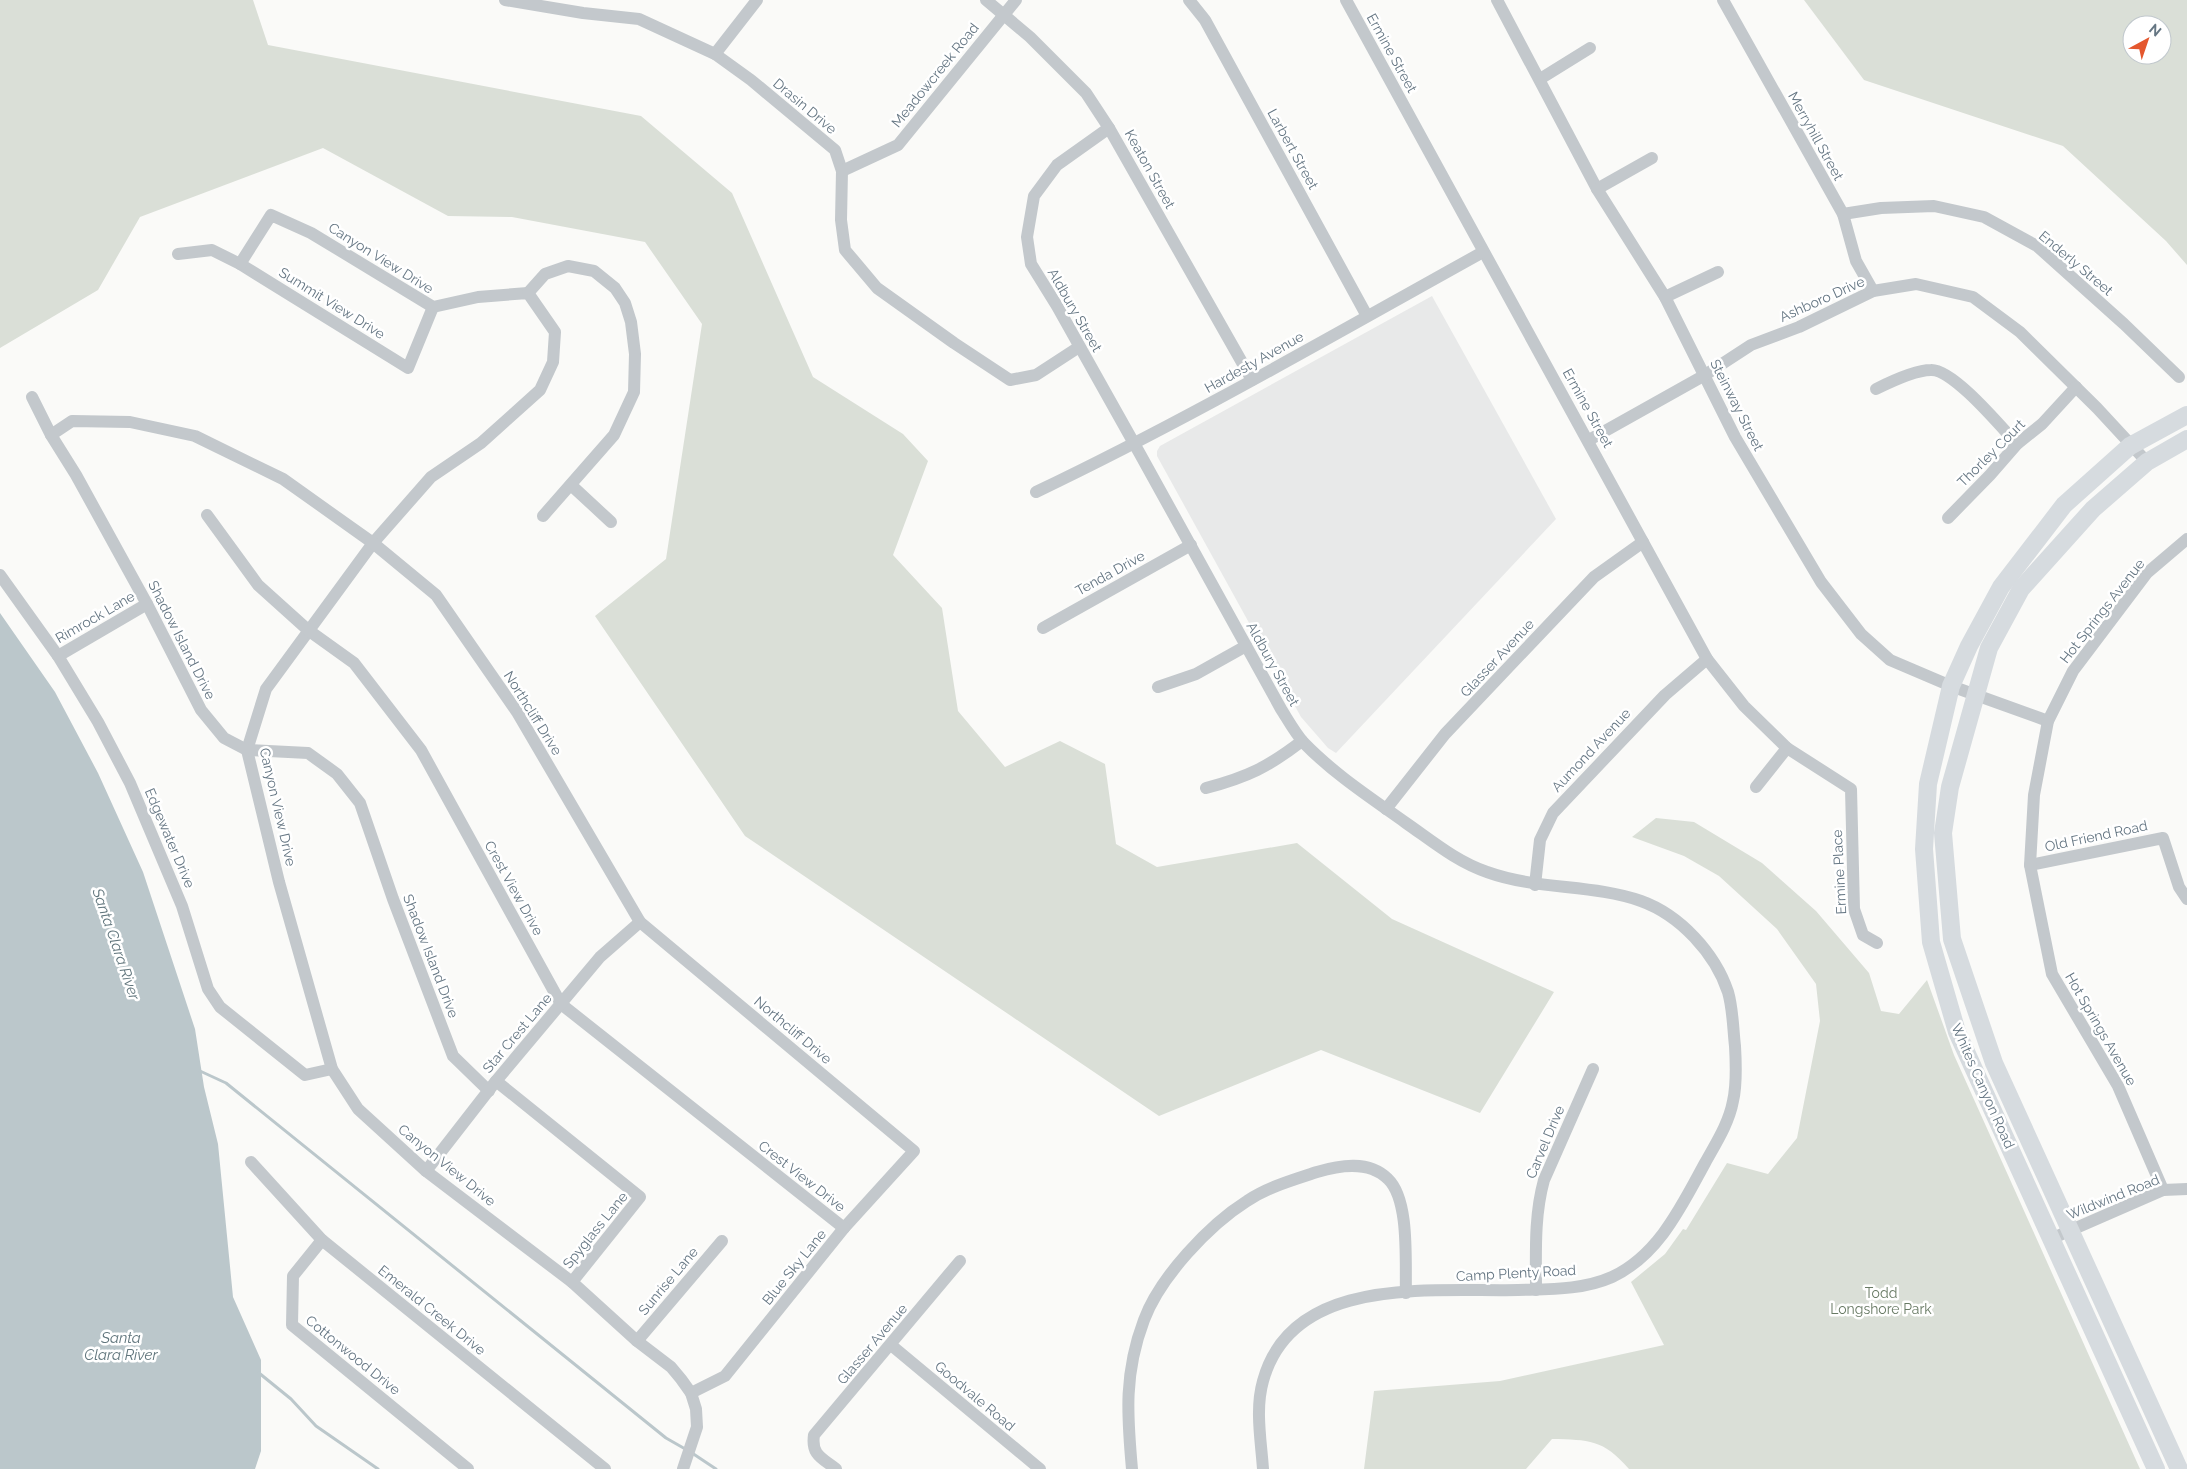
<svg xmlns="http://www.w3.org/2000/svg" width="2187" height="1469" font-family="Raleway,sans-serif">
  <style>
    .built { fill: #e8e9e9 }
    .green { fill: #dadfd7; fill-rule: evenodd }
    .water { fill: #bbc7cb }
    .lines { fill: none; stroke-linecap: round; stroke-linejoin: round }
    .stream { stroke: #bbc7cb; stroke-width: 3 }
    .minor { stroke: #c3c8cc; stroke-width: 12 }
    .secondary { stroke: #d6dbdf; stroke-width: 18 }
    .labels { text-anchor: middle; stroke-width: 5; stroke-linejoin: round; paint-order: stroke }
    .street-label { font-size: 14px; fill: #657683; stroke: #fff }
    .park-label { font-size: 14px; fill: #687a64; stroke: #fff }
    .water-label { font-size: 15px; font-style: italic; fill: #60757c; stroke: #fff }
  </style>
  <rect width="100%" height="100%" fill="#fafaf8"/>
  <!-- built -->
  <path class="built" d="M 1432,296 L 1556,519 L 1336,753 L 1328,748 L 1301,717 L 1157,456 L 1157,451 L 1160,446 Z"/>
  <!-- green -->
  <g class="green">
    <path d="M 0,0 L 253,0 L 268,45 L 641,116 L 732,193 L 813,377 L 903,434 L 928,461 L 893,555 L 942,608 L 958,711 L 1005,767 L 1060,741 L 1105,764 L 1116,844 L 1157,867 L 1297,843 L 1392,919 L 1554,992 L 1480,1113 L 1321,1050 L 1159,1116 L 745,836 L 595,616 L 666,559 L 702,324 L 645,242 L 512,217 L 448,216 L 323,148 L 140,217 L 98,290 L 0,348 Z"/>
    <path d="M 1804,0 L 2187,0 L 2187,265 L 2166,241 L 2063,146 L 1864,80 ZM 2132,25 L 2162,25 L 2162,55 L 2132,55 Z"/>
    <path d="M 1656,818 L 1694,822 L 1762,863 L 1816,911 L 1869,973 L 1881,1011 L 1899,1014 L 1927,980 L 1954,1055 L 2140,1469 L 1629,1469 C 1603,1439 1589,1440 1552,1439 L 1526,1469 L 1364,1469 L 1374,1391 L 1500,1381 L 1664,1345 L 1631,1282 L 1665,1254 L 1683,1229 L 1686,1230 L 1727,1163 L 1768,1174 L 1797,1138 L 1820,1021 L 1816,984 L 1777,929 L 1719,876 L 1684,856 L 1632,837 Z"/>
  </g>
  <!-- water -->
  <path class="water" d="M 0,613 L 55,692 L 98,773 L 143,872 L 195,1029 L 204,1087 L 218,1144 L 233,1297 L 261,1360 L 261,1451 L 255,1469 L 0,1469 Z"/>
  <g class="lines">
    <!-- stream -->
    <g class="stream">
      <path d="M 200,1071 L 226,1083 L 666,1438 L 687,1450"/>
      <path d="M 259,1373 L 291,1399 L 316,1426 L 378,1469"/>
      <path d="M 692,1453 L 716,1469"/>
    </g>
    <!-- minor -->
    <g class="minor">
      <path d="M 505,0 L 583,13 L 639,19 L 715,54 L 751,80 L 835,150 L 842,171 L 841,220 L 845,250 L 877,288 L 954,343 L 1010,380 L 1036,375 L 1079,347"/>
      <path d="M 986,0 L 1030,37 L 1086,93 L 1109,128 L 1252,380"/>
      <path d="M 1189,0 L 1205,20 L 1367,316"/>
      <path d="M 1346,0 L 1707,659 L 1744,706 L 1787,748 L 1851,789 L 1854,909 L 1863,935 L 1877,943"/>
      <path d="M 1497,0 L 1597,189 L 1665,297 L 1735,437 L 1821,582 L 1861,634 L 1890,660 L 1951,686 L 2048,721"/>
      <path d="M 1723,0 L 1843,214 L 1856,261 L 1873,291"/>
      <path d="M 715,54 L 757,0"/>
      <path d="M 1540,79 L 1590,48"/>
      <path d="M 1109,128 L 1057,165 L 1034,196 L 1027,237 L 1031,264 L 1057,306 L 1140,454 L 1281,709 C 1288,720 1295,733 1304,743 C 1334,774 1371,798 1406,823 C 1432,841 1457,862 1487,872 C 1537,890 1592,884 1641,901 C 1680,915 1715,953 1728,992 C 1733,1009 1733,1029 1735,1046 C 1736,1063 1737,1084 1733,1101 C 1729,1123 1716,1143 1705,1163 C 1682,1205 1659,1255 1612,1277 C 1583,1290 1549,1289 1518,1290 C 1433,1292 1292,1274 1263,1381 C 1255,1409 1261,1440 1263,1469"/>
      <path d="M 842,171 L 898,145 L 1016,0"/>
      <path d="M 1597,189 L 1652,158"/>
      <path d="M 1843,214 L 1881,208 L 1934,206 L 1984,217 L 2037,246 L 2124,324 L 2179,377"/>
      <path d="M 178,254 L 212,250 L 240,264 L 408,368 L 433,307"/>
      <path d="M 240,264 L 271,215 L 311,233 L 433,307 L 478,297 L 528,293 L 555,332 L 553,362 L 540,390 L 481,443 L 431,477 L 373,543 L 266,689 L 247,750 L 279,882 L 332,1069 L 358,1109 L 426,1171 L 572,1282 L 637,1341 L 671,1367 L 681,1379 L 691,1393 L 696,1409 L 697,1427 L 683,1469"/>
      <path d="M 528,293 L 545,274 L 568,266 L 594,271 L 615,288 L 625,303 L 631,322 L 635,354 L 634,392 L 614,435 L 543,516"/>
      <path d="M 1665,297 L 1718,272"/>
      <path d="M 1876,389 C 1890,382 1915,370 1931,370 C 1953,369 2001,427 2017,444"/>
      <path d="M 32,397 L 51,435 L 76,475 L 147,604 L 201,710 L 224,738 L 247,750 L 308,753 L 337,774 L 360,803 L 393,899 L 453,1056 L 489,1091"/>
      <path d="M 51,435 L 72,421 L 130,422 L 195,436 L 283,479 L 373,543 L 436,595 L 517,712 L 640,922 L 914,1151 L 844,1228 L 725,1376 L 691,1393"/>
      <path d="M 1589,440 L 1705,375 L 1751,345 L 1799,327 L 1873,291 L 1916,284 L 1973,297 L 2020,332 L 2097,408 L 2147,462"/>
      <path d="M 571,485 L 611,522"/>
      <path d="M 1036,492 C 1189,419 1335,334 1483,252"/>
      <path d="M 207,515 L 258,585 L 308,630 L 354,663 L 421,750 L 561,1004 L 844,1228"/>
      <path d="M 1948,518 L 1990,475 L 2017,444 L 2042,424 L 2076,387"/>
      <path d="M 0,575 L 58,656 L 98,722 L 130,783 L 182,906 L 208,989 L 220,1007 L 305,1075 L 332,1069"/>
      <path d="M 1043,628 L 1191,545"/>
      <path d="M 58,656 L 147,604"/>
      <path d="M 1158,687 L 1196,674 L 1246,646"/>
      <path d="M 1756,787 L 1787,748"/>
      <path d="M 1206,788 C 1248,777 1268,767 1302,741"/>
      <path d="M 1386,809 L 1445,734 L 1594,577 L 1643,542"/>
      <path d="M 2030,865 L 2163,838 L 2179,887 L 2187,899"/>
      <path d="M 1535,885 L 1540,840 L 1553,813 L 1665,695 L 1707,659"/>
      <path d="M 496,1081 L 640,1197 L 572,1282"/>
      <path d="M 251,1162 L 322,1240 L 605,1469"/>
      <path d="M 426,1171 L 496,1081 L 600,957 L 640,922"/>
      <path d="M 2163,1190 L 2118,1086 L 2052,974 L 2030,865 L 2034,795 L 2048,721 L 2073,671 L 2147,573 L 2187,539"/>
      <path d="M 2053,1238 L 2163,1190 L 2187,1189"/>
      <path d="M 322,1240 L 293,1276 L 292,1325 L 468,1469"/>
      <path d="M 1536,1290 C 1536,1253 1534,1216 1544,1180 L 1593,1069"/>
      <path d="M 637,1341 L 722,1241"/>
      <path d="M 891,1345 L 1040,1469"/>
      <path d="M 836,1469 C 822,1458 811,1455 814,1435 L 960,1261"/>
      <path d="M 1132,1469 C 1127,1414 1124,1373 1144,1320 C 1160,1277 1209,1225 1247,1201 C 1268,1187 1293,1180 1317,1172 C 1340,1165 1369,1160 1388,1179 C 1410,1200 1405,1263 1406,1293"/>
    </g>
    <!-- secondary -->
    <g class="secondary">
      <path d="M 2156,1469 L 1957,1032 L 1931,942 L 1924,849 L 1928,784 L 1951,686 L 1969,646 L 2001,587 L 2064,505 L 2130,446 L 2187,415"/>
      <path d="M 2179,1469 L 1994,1063 L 1952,939 L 1943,833 L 1950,787 L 1989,648 L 2021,589 L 2093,509 L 2147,462 L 2187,439"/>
    </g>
  </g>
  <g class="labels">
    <!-- street labels -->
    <g class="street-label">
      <text transform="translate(1392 53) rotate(61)" y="5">Ermine Street</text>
      <text transform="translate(935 75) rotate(-51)" y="5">Meadowcreek Road</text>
      <text transform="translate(805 106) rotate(40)" y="5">Drasin Drive</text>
      <text transform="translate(1816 136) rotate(61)" y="5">Merryhill Street</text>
      <text transform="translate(1293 149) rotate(61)" y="5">Larbert Street</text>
      <text transform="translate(1150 169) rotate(61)" y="5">Keaton Street</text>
      <text transform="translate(381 258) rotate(32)" y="5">Canyon View Drive</text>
      <text transform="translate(2076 263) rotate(40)" y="5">Enderly Street</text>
      <text transform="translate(1822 299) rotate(-24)" y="5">Ashboro Drive</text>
      <text transform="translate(332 303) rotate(32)" y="5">Summit View Drive</text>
      <text transform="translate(1075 310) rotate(60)" y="5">Aldbury Street</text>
      <text transform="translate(1254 362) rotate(-29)" y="5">Hardesty Avenue</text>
      <text transform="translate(1737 405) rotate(63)" y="5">Steinway Street</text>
      <text transform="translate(1588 408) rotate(61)" y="5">Ermine Street</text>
      <text transform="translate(1991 453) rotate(-45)" y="5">Thorley Court</text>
      <text transform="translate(1110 573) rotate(-29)" y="5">Tenda Drive</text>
      <text transform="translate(2102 611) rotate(-52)" y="5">Hot Springs Avenue</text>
      <text transform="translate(95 617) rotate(-30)" y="5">Rimrock Lane</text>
      <text transform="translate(182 640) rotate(63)" y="5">Shadow Island Drive</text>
      <text transform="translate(1497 658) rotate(-47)" y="5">Glasser Avenue</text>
      <text transform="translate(1273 664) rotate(61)" y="5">Aldbury Street</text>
      <text transform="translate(533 713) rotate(58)" y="5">Northcliff Drive</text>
      <text transform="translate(1591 750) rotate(-47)" y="5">Aumond Avenue</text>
      <text transform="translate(278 807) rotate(77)" y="5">Canyon View Drive</text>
      <text transform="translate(2096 836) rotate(-12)" y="5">Old Friend Road</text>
      <text transform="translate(170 838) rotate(67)" y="5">Edgewater Drive</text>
      <text transform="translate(1839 872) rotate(-93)" y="5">Ermine Place</text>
      <text transform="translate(514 888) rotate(61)" y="5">Crest View Drive</text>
      <text transform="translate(431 956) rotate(69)" y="5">Shadow Island Drive</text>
      <text transform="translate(2101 1029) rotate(60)" y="5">Hot Springs Avenue</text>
      <text transform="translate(793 1030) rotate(40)" y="5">Northcliff Drive</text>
      <text transform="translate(517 1033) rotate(-50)" y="5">Star Crest Lane</text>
      <text transform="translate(1983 1086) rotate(66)" y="5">Whites Canyon Road</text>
      <text transform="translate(1545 1142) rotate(-67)" y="5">Carvel Drive</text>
      <text transform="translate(447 1165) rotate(39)" y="5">Canyon View Drive</text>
      <text transform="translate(802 1176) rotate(38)" y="5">Crest View Drive</text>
      <text transform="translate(2113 1197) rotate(-22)" y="5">Wildwind Road</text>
      <text transform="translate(595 1230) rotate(-51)" y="5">Spyglass Lane</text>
      <text transform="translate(794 1267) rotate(-51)" y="5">Blue Sky Lane</text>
      <text transform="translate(1516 1273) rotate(-3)" y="5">Camp Plenty Road</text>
      <text transform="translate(668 1281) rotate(-50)" y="5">Sunrise Lane</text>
      <text transform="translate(432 1310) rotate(39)" y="5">Emerald Creek Drive</text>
      <text transform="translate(872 1344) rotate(-50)" y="5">Glasser Avenue</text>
      <text transform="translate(353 1355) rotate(39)" y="5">Cottonwood Drive</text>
      <text transform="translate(975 1396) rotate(40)" y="5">Goodvale Road</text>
    </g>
    <!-- park labels -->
    <g class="park-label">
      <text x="1881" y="1298">Todd<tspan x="1881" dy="16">Longshore Park</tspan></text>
    </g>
    <!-- water labels -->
    <g class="water-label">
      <text transform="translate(116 944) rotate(71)" y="5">Santa Clara River</text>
      <text x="121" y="1343">Santa<tspan x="121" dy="17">Clara River</tspan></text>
    </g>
  </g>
  <!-- north arrow -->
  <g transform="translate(2147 40) rotate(40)"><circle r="24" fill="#ffffff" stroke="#c1c8cd"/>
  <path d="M0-4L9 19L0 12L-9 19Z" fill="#e4572e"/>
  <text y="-8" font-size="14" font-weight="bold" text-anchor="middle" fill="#657683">N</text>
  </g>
</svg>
